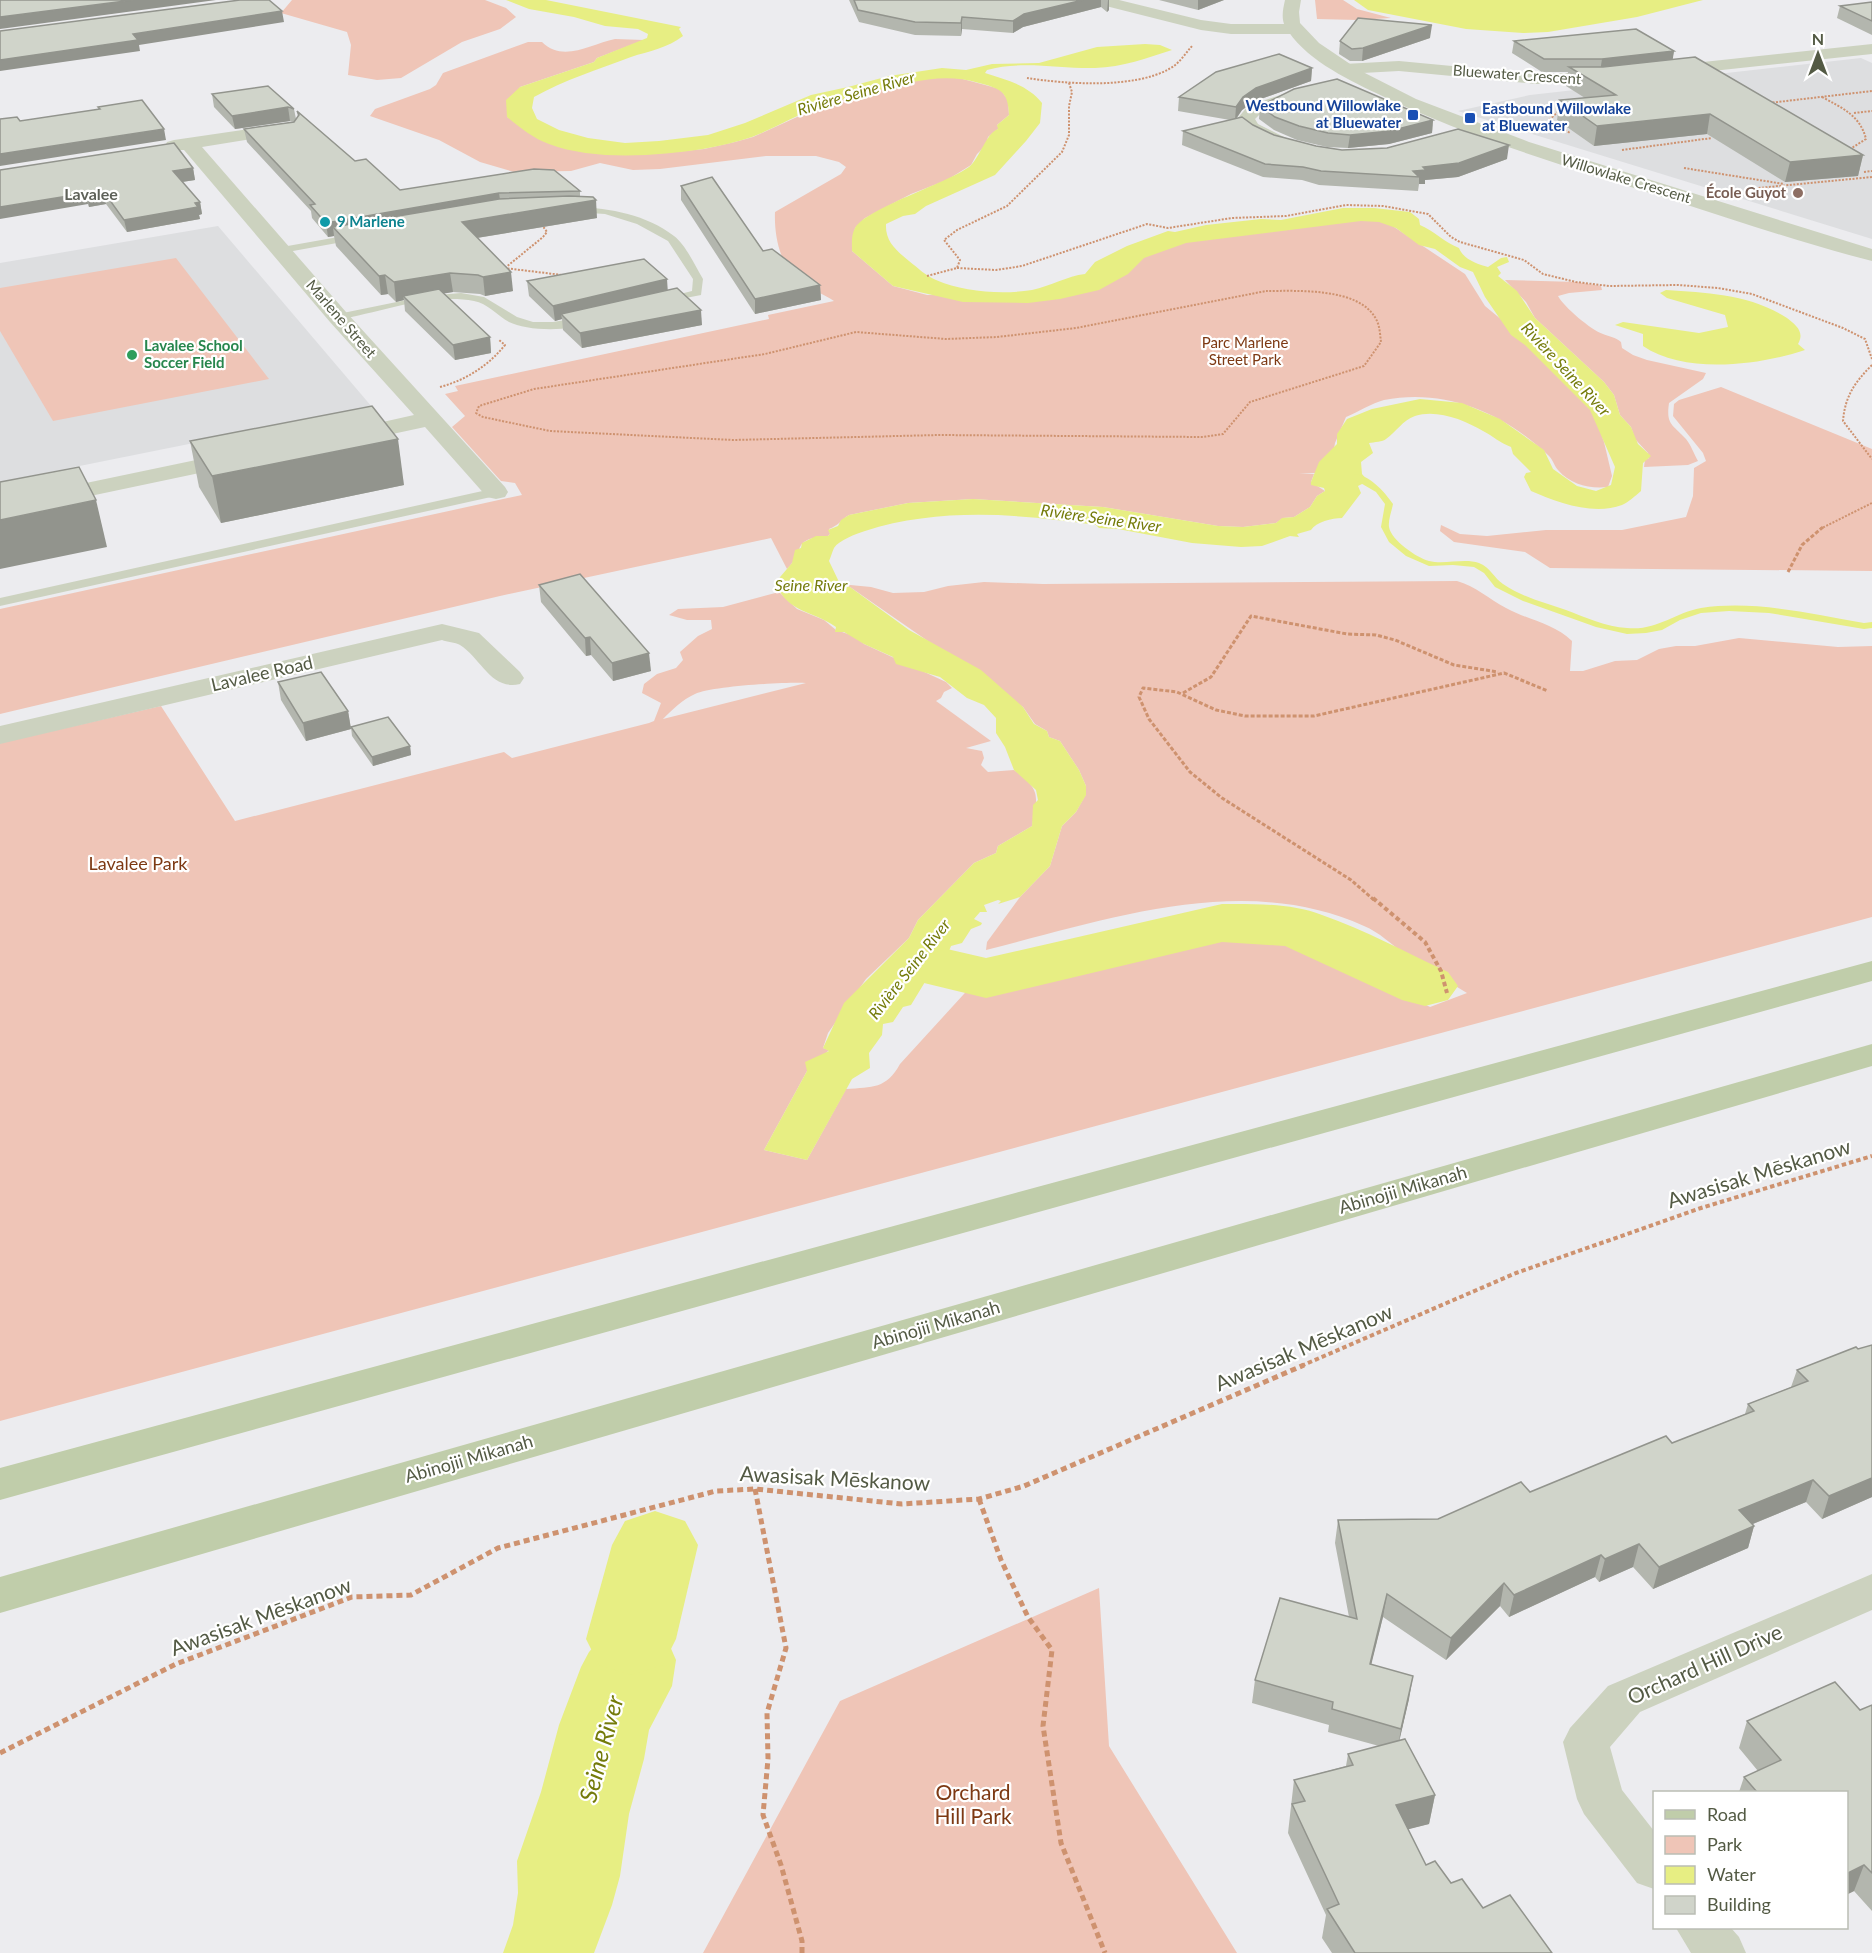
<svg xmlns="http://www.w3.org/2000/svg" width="1872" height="1953" font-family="Lato,sans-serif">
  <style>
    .education { fill: #dddee0 }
    .green { fill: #efc5b7; fill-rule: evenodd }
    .water { fill: #e7ee83 }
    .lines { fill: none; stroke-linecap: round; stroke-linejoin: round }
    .stream { fill: #e7ee83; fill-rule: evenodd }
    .river { fill: #e7ee83; fill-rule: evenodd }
    .path-far3 { stroke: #ce926f; stroke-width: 2; stroke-dasharray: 2 1.5; stroke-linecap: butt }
    .path-far2 { stroke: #ce926f; stroke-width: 3; stroke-dasharray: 4 2; stroke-linecap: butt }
    .path-far1 { stroke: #ce926f; stroke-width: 4; stroke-dasharray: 4.5 3; stroke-linecap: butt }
    .path { stroke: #ce926f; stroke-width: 5; stroke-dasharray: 6 4; stroke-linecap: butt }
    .service { fill: #ccd2bf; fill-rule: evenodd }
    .minor { fill: #ccd2bf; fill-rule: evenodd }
    .tertiary { fill: #ccd2bf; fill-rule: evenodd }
    .primary { fill: #c0cdaa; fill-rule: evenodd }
    .wall { fill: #b3b6ae }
    .shaded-wall { fill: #92948d }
    .building { fill: #d0d4ca; stroke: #92948d; stroke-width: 1.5 }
    .transit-dot { fill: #1a4fb4; stroke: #fff; stroke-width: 2 }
    .education-dot { fill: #8d6e63; stroke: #fff; stroke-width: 2 }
    .culture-dot { fill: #0f9aa8; stroke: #fff; stroke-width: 2 }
    .leisure-dot { fill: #2e9e5b; stroke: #fff; stroke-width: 2 }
    .labels { text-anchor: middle; stroke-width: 4.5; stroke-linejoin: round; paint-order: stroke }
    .far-street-label { font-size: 15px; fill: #535a44; stroke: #fff }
    .far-transit-label { font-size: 15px; font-weight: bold; fill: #164399; stroke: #fff; text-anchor: end }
    .far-education-label { font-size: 15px; font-weight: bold; fill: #785e54; stroke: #fff; text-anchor: end }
    .far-culture-label { font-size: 15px; font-weight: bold; fill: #0d838f; stroke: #fff; text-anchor: start }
    .far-park-label { font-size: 15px; fill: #7d3913; stroke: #fff }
    .far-leisure-label { font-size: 15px; font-weight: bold; fill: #27864d; stroke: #fff; text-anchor: start }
    .far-water-label { font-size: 16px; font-style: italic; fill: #747b0a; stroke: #fff }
    .far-neighbourhood-label { font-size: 16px; font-weight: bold; fill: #5e6159; stroke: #fff }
    .street-label { font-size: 18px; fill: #535a44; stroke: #fff }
    .park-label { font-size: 18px; fill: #7d3913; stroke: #fff }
    .near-street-label { font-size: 21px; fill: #535a44; stroke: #fff }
    .near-park-label { font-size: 21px; fill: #7d3913; stroke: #fff }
    .near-water-label { font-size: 24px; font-style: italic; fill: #747b0a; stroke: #fff }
  </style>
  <rect width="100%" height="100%" fill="#ececef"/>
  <!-- education -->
  <g class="education">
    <path d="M 1861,58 L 1872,63 L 1872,239 L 1458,111 L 1530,95 Z"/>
    <path d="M 218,226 L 372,407 L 0,482 L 0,263 Z"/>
  </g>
  <!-- green -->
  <g class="green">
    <path d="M 292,0 L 485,0 L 506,8 L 516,17 L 500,29 L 462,42 L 401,78 L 377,80 L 348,75 L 351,45 L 347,32 L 281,13 Z"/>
    <path d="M 1315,0 L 1343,0 L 1357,9 L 1391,18 L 1358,20 L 1317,19 Z"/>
    <path d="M 615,39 L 644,40 L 597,58 L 594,62 L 520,87 L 507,117 L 620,154 L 653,154 L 704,149 L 735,142 L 753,137 L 819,107 L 897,84 L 926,78 L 959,78 L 1000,89 L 1008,100 L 1009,115 L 997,125 L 999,128 L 988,137 L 986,145 L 977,154 L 971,165 L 947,180 L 911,194 L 865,218 L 855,228 L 852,251 L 893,286 L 927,295 L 1055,296 L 1160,245 L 1379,217 L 1465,274 L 1485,306 L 1538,350 L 1592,407 L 1604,442 L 1612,476 L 1608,487 C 1590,489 1571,485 1558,470 C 1554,466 1553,459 1548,455 C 1504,413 1445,388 1384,400 C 1372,403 1358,412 1346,417 L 1335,443 L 1330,473 L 1299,473 L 1314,474 L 1311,482 L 1325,491 L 1317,496 L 1310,507 L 1294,517 L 1283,518 L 1276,523 L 1243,527 L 1218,526 L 1103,507 L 973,499 L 908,503 L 849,515 C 841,520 839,525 829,529 L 830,534 L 828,536 C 789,539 807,550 787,569 L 771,538 L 500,596 L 0,714 L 0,609 L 522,495 L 515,483 L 501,481 L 452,427 L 465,416 L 445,394 L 458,391 L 455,386 L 769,319 L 768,315 L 834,301 C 824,294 811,290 801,282 C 780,267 774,236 775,212 L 841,174 L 846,167 L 839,162 L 816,156 L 766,156 L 660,169 L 633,170 L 600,163 L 571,171 L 514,172 L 480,162 L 439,140 L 370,116 L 375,109 L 430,89 L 436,85 L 443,73 L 528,42 L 542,42 C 563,63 591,44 615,39 Z"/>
    <path d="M 176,258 L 269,379 L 53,421 L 0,331 L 0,288 Z"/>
    <path d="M 1505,280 L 1576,282 L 1601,286 L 1602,290 L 1569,293 L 1558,296 C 1564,307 1591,330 1603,334 C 1610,337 1615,337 1621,342 L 1622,348 L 1633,355 L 1647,360 L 1706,373 L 1703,379 L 1669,403 C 1666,425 1672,424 1686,439 C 1691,445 1694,454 1698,461 L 1688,465 L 1644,467 L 1645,460 L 1649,458 L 1648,453 L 1635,439 L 1631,427 L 1620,415 L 1614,395 L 1604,382 L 1535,318 L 1526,302 Z"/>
    <path d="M 1721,387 L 1872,449 L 1872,571 L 1550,568 L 1525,552 L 1454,542 L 1440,531 L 1441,525 L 1460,534 L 1487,536 L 1546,530 L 1622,530 L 1686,517 L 1693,496 L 1694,468 L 1706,461 L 1703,453 L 1673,416 L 1674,404 L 1679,400 Z"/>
    <path d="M 1457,581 C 1475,586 1489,599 1506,608 C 1528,620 1553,623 1572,641 L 1570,671 L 1583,671 L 1615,661 L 1637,660 L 1659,649 L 1676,646 L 1695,646 L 1739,638 L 1838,647 L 1872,646 L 1872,917 L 0,1421 L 0,743 L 161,706 L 235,821 L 504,752 L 512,758 L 649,723 L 654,721 L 661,703 L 642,693 L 644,684 L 657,674 L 676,668 L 683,660 L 680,652 L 698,636 L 712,629 L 711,620 L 687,620 L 669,615 L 678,609 L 723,607 L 779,592 L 797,609 L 824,620 L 836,630 L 854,636 L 864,644 L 946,682 L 952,688 L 944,692 L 941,698 L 936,701 L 991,741 L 966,748 L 982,751 L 984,758 L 981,765 L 988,772 L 1014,770 C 1041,790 1038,795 1032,826 L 998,846 L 996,853 L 974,863 L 918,920 L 909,938 L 866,979 L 828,1033 L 823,1048 L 829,1050 L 807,1071 L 764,1150 L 807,1160 L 846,1089 C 873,1087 886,1089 900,1064 L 974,983 L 1012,979 L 1223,927 L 1273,928 L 1295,932 L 1422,991 L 1412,998 L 1430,1007 L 1467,993 C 1446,980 1425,968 1405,954 C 1392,945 1379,932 1364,926 C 1243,871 1107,920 986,950 L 987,942 L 1020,897 L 1050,866 L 1062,826 L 1076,812 L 1086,794 L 1086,786 L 1079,770 L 1060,741 L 1049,737 L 1047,731 L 1035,724 L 1023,707 L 850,587 L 840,584 L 871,587 L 893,593 L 924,592 L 948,586 L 984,582 L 1043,584 ZM 806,683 L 663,719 C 672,710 683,699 695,694 C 713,686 785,682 806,683 Z"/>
    <path d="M 1099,1588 L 1109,1746 L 1237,1953 L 703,1953 L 840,1701 Z"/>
  </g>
  <!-- water -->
  <g class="water">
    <path d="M 506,0 L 546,0 L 681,27 L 679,29 L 683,36 C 668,48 649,51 631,57 C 599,69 564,80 534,97 L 532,108 L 537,119 L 559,130 L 588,138 L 625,143 L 659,141 L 708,135 L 745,123 L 811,95 L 848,87 L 889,76 L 942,68 L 966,70 L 992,64 L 1039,63 L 1097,47 L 1145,44 L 1160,45 L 1172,50 C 1147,58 1123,67 1095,68 C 1061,69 1021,60 987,70 L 985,73 C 1007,80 1028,85 1042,103 L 1040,123 L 1026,141 L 995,175 L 926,206 L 915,214 L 903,216 L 886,224 C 885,242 897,251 909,261 C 918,268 926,276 936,280 C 964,292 1002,295 1032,290 C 1051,286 1067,276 1085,274 L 1095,262 L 1127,246 L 1168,231 L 1175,232 L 1206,225 L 1261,219 L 1281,220 L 1343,208 L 1374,208 L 1410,212 L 1419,219 L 1420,225 C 1434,231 1444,242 1459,248 C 1463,259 1477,264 1488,267 L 1501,258 L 1507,257 L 1509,262 L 1497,267 L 1501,273 L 1498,276 L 1517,291 L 1535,318 L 1604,382 L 1614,395 L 1620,415 L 1631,427 L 1638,444 L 1651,456 L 1643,463 L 1641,491 C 1635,496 1629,502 1622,505 C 1593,516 1556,502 1531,491 L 1524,477 L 1526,473 L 1531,472 L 1513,454 L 1511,447 C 1500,443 1493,436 1483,431 C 1464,420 1437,409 1415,416 C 1402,421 1397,431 1386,439 C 1383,442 1374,442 1369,443 L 1373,453 L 1361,462 L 1362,474 L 1368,481 L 1358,486 L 1361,493 L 1342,518 C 1332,518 1316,522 1311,530 L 1297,534 L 1299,537 L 1290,536 L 1262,546 L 1241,547 L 1192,543 L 1118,529 L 1099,528 L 1096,525 C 1020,514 940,507 865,531 C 856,534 839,540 834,548 C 832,552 831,557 829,561 L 840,584 L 850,587 L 909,630 L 981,670 L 1023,707 L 1034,724 L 1047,731 L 1049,737 L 1060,741 L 1079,770 L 1086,786 L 1086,795 L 1076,812 L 1062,826 L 1050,866 L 1020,897 L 998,904 L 1001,901 L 998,900 L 984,905 L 987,912 L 980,912 L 974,919 L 982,923 L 981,925 L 971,929 L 962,943 L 951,946 L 947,956 L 952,963 L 947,969 L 928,977 L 911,1005 L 903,1007 L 893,1022 L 883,1024 L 882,1035 L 869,1053 L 870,1068 L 852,1079 L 807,1160 L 764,1150 L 807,1071 L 805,1062 L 829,1051 L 823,1048 L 844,1003 L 909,938 L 918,920 L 974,863 L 996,853 L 998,846 L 1032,826 L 1033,805 L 1038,800 L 1036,790 L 1014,770 L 1005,747 L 996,733 L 996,718 L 984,705 L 967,698 L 940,677 L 896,664 L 893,657 L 864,644 L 844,632 L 835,632 L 836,627 C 812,610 789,614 775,583 L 792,563 L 795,550 L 801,548 L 802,543 L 816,536 L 828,536 L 830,534 L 828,530 L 838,526 L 841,520 L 849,515 L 908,503 L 973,499 L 1103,507 L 1218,526 L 1243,527 L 1276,523 L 1282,518 L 1294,517 L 1310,507 L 1317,496 L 1325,491 L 1324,488 L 1311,485 L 1311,482 L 1319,462 L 1337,444 L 1337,434 L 1347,419 L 1372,409 L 1420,399 L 1462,403 L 1500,419 L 1544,450 L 1553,469 L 1577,486 L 1596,491 L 1611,485 L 1615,467 L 1590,410 L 1525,345 L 1511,335 L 1485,297 L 1473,272 L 1460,267 L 1435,249 L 1419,245 L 1396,228 L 1379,222 L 1361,221 L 1186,243 L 1144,258 L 1128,274 L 1099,290 L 1060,299 L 1028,303 L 963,302 L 893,286 L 852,251 C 852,244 851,235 855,228 C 867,208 945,184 969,167 C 980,158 986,133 998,129 L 997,125 L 1009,115 C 1008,91 1001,89 979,83 C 943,72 911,82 876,91 C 857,96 838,100 819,107 C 796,115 775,128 752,137 C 737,142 720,146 703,149 C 657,156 594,161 549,144 C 534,139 519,127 507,117 L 506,100 L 520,87 L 594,62 L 597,58 L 647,38 L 648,34 L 638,29 L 605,26 L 574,17 L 529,9 Z"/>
    <path d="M 1354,0 L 1703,0 L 1637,17 L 1548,32 L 1523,33 L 1466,29 L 1368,10 Z"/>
    <path d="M 1666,290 C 1708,293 1750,294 1787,318 C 1796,325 1805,332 1798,344 L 1805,350 C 1760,365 1685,375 1643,346 L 1643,334 L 1615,325 L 1623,322 L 1699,333 L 1728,327 L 1725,315 L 1667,298 L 1660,293 Z"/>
    <path d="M 636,1547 L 675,1554 L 666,1637 L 676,1660 L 672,1686 L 649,1730 L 644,1759 L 629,1814 L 620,1876 L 612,1905 L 594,1953 L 503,1953 L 513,1925 L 518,1893 L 517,1861 L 541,1792 L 559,1725 L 581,1667 L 589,1652 L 605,1634 L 616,1611 Z"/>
  </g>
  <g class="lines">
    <!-- stream -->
    <path class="stream" d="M 1352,474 C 1369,474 1384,491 1393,504 C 1392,510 1388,520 1389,527 C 1391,540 1417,558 1429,561 C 1444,565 1464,558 1479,563 C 1491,568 1494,578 1503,584 C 1522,597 1545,603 1566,610 C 1585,617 1606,627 1627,628 C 1657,631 1674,613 1701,608 C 1755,600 1811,614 1864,623 L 1872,622 L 1872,628 L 1864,629 L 1769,613 L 1729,611 L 1701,613 L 1680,620 L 1662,630 L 1646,633 L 1627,634 L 1596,627 L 1523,601 L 1495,587 L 1484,573 L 1474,567 L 1453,565 L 1429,566 L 1406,556 L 1389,542 L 1381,527 L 1385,504 L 1376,492 L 1352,478 Z"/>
    <!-- river -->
    <g class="river">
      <path d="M 1222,904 C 1255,904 1291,903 1322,915 C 1365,930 1407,953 1448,972 L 1458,986 L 1448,1000 L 1425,1006 L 1402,1000 L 1285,946 L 1222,942 L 986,998 L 924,983 L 914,969 L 924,955 L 947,949 L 986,958 Z"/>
      <path d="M 655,1511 L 685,1521 L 698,1545 L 676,1639 L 663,1665 L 631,1675 L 599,1665 L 586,1639 L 612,1545 L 625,1521 Z"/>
    </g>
    <!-- path-far3 -->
    <g class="path-far3">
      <path d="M 1027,78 C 1066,84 1133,89 1169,69 C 1179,64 1185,54 1192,46"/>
      <path d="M 1822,97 C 1842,108 1860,115 1866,139 L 1847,151"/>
      <path d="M 1769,103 L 1872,91"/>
      <path d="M 1561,109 L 1549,120 L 1570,133"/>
      <path d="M 1854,113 L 1872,111"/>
      <path d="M 1622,150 L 1712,138"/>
      <path d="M 1684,168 L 1784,184"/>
      <path d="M 1864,172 L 1872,171"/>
      <path d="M 1748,189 L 1872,177"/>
      <path d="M 504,268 L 562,275"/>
      <path d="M 505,268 L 543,237 L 547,232 L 542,225"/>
      <path d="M 957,268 L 996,270 L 1022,266 L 1147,224 L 1168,228 L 1232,218 L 1286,216 L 1346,205 L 1383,206 L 1428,214 L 1451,237 L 1460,242 L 1524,260 L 1543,274 L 1576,282 L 1609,286 L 1678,285 L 1718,288 L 1752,294 L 1843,328 L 1865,339 L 1872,359"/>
      <path d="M 927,276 L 957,268 L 960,260 L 944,240 L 957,230 L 1007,206 L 1062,152 L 1069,135 L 1069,106 L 1072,92 L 1069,83"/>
      <path d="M 1266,291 C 1297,291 1359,287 1376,319 C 1380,326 1380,335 1381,342 L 1364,366 L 1250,402 L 1223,434 L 1203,437 L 939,435 L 733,440 L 550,431 L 483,417 L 476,413 L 479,406 L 534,389 L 765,354 L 856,332 L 946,339 L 997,337 L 1076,328 Z"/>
      <path d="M 1872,365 C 1855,382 1845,396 1843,421 L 1872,459"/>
      <path d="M 440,387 C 466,380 488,366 505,345 L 499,340"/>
      <path d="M 1820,529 L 1872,503"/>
    </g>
    <!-- path-far2 -->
    <g class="path-far2">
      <path d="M 1788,572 L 1802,545 L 1823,527"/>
      <path d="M 1183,693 L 1211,677 L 1251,616 L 1347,634 L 1376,635 L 1395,640 L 1454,665 L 1498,672"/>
      <path d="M 1374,900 L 1351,880 L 1222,798 L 1190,772 L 1149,719 L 1139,697 L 1143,688 L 1177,692 L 1216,710 L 1245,716 L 1314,716 L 1504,673 L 1548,691"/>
    </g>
    <!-- path-far1 -->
    <g class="path-far1">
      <path d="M 1373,898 L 1425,942 L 1441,971 L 1447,993"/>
      <path d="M 1301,1366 L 1516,1273 L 1701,1208 L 1872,1156"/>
    </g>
    <!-- path -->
    <g class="path">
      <path d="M 755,1489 L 786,1648 L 767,1713 L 768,1759 L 763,1815 L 781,1865 L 802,1941 L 802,1953"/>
      <path d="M 979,1499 L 1001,1560 L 1028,1617 L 1052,1650 L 1043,1726 L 1061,1843 L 1105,1953"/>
      <path d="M 0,1753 L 176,1664 L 352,1597 L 411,1595 L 498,1548 L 716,1491 L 755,1489 L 902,1504 L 979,1499 L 1024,1486 L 1304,1365"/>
    </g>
    <!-- service -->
    <g class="service">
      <path d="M 577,207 C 610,208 647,215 674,236 C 686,245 695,266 703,279 L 701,295 L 660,303 L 660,299 L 692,291 L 693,279 L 668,241 L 637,224 L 605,214 L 574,212 L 574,208 Z"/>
      <path d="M 355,234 L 359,235 L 359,239 L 282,253 L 277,250 L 282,247 Z"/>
      <path d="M 461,293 L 484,297 L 517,317 L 533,322 L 553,322 L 584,317 L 589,320 C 574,333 527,331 509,322 C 498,316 487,303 474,301 C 430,293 381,312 338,320 L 333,317 L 338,314 L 426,296 Z"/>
      <path d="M 496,488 L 500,489 L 500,495 L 0,606 L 0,598 Z"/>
    </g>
    <!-- minor -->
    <g class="minor">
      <path d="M 1092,0 L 1119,0 L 1201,20 L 1231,24 L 1295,24 L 1303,29 L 1295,34 L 1231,34 L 1201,30 L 1094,3 Z"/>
      <path d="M 1872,44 L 1872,54 L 1666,76 L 1660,75 L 1657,71 L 1660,67 L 1666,66 Z"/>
      <path d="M 1399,61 L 1537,74 L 1612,72 L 1618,73 L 1621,77 L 1618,81 L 1612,82 L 1537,84 L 1399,71 L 1344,74 L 1338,73 L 1335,69 L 1338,65 L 1344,64 Z"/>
      <path d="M 1301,88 L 1307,89 L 1310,93 L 1307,97 L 1260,114 L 1255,119 L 1258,124 L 1288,139 L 1291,143 L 1288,147 L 1276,147 L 1245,132 L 1237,119 L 1248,106 Z"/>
      <path d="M 289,123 L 295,124 L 298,128 L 295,132 L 202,147 L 346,312 L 505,487 L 508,492 L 505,497 L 496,499 L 487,497 L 425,427 L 346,444 L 338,442 L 334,437 L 338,432 L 414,415 L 330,322 L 184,150 L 167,150 L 165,146 L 167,142 L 174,140 Z"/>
      <path d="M 239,451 L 247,453 L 251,458 L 247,463 L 0,515 L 0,501 Z"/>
      <path d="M 442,624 L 479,633 L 520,672 L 524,678 L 520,684 C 491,691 481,658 460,645 C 455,642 447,642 442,640 L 0,744 L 0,726 Z"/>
      <path d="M 1872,1574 L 1872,1610 L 1640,1712 L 1610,1747 L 1622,1790 L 1654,1831 L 1654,1889 L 1637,1883 L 1584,1814 L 1577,1799 L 1563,1742 L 1570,1728 L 1608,1686 Z"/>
      <path d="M 1676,1928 L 1731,1928 L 1739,1937 L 1746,1953 L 1691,1953 Z"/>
    </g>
    <!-- tertiary -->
    <path class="tertiary" d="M 1285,0 L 1301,0 L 1299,12 L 1300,23 L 1319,43 L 1359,70 L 1416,99 L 1529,142 L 1872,249 L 1872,261 C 1804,244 1738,221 1672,200 C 1572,168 1471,139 1376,93 C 1345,78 1303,58 1285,26 C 1281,18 1283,9 1285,0 Z"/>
    <!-- primary -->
    <g class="primary">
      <path d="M 1872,961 L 1872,981 L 0,1500 L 0,1468 Z"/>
      <path d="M 1872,1044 L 1872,1066 L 0,1613 L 0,1577 Z"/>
    </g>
  </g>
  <!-- wall -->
  <g class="wall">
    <path d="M 849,0 L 1109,0 L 1109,10 L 1107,12 L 1101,7 L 1023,27 L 1013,33 L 962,29 L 961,36 L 915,35 L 859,22 Z"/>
    <path d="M 1159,0 L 1224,0 L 1198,10 Z"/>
    <path d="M 1872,2 L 1872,35 L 1837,18 L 1840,6 Z"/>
    <path d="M 1430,38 L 1362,61 L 1350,61 L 1339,54 L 1340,41 Z"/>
    <path d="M 1514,41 L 1674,51 L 1672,60 L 1863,155 L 1858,176 L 1785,182 L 1707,134 L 1594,146 L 1557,120 L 1560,100 L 1585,98 L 1566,86 L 1568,72 L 1542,72 L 1512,53 Z"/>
    <path d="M 1312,68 L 1311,81 L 1255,101 L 1242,110 L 1237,118 L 1274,135 L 1316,146 L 1342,150 L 1507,159 L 1458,177 L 1425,180 L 1425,184 L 1419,184 L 1418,191 L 1319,185 L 1302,180 L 1263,177 L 1182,145 L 1183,131 L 1230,120 L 1178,111 L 1179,97 Z"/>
    <path d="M 212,94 L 294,109 L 296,119 L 298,118 L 297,111 L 355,161 L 400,190 L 580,191 L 580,197 L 597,218 L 477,238 L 513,291 L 485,296 L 480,294 L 453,292 L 443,293 L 490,337 L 491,353 L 455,360 L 405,311 L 404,300 L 396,302 L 388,294 L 381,295 L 336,246 L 334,236 L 328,237 L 312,218 L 311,211 L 247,142 L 244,129 L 294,122 L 290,121 L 235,129 L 214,107 Z"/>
    <path d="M 1260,106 L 1433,120 L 1432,133 L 1389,144 L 1348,148 L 1327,147 L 1297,140 L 1274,130 L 1259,119 Z"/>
    <path d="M 193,168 L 195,180 L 182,182 L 200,202 L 202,214 L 199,215 L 200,219 L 127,232 L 106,204 L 89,207 L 88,204 L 0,170 Z"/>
    <path d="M 681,186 L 763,251 L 820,285 L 821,300 L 755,314 L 681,200 Z"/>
    <path d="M 527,281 L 668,290 L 702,325 L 582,348 L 563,330 L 562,319 L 555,321 L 529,296 Z"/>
    <path d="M 190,441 L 404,485 L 221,523 L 199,487 Z"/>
    <path d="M 539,585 L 651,671 L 613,681 L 591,655 L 586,656 L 541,602 Z"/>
    <path d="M 278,682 L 348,711 L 351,729 L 306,741 L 281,700 Z"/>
    <path d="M 351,727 L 410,746 L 411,755 L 373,766 L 352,736 Z"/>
    <path d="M 1856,1347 L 1872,1497 L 1822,1519 L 1806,1502 L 1753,1524 L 1754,1526 L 1748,1548 L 1653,1589 L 1633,1567 L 1599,1582 L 1595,1577 L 1509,1617 L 1500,1606 L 1446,1660 L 1383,1617 L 1371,1664 L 1409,1699 L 1399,1741 L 1435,1795 L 1429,1824 L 1408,1829 L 1426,1865 L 1483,1908 L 1552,1953 L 1332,1953 L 1322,1938 L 1326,1915 L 1288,1833 L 1294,1780 L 1346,1766 L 1348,1754 L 1379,1746 L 1328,1732 L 1329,1725 L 1252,1703 L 1255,1680 L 1349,1617 L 1335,1543 L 1338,1520 L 1438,1519 L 1530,1492 L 1672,1443 L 1745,1414 L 1748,1404 L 1791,1387 L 1797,1370 Z"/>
    <path d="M 1872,1705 L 1872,1911 L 1854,1891 L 1846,1895 L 1846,1792 L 1739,1792 L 1744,1777 L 1758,1771 L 1739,1748 L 1747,1721 L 1860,1710 Z"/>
  </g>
  <!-- shaded-wall -->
  <g class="shaded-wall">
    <path d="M 133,0 L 216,0 L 0,29 L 0,17 Z"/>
    <path d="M 1083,0 L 1101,0 L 1101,7 L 1023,27 L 1013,33 L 1013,21 L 1024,14 Z"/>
    <path d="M 1108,0 L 1109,0 L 1109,10 L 1107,12 Z"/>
    <path d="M 1198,0 L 1224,0 L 1198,10 Z"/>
    <path d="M 282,11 L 284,22 L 139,45 L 140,51 L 0,71 L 0,60 L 133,34 Z"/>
    <path d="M 962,17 L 962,29 L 961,36 L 961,23 Z"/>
    <path d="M 1432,25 L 1430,38 L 1362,61 L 1363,48 Z"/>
    <path d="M 1674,51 L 1672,64 L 1600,72 L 1602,59 Z"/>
    <path d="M 1312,68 L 1311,81 L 1255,101 L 1242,110 L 1235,120 L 1236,107 L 1243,97 L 1256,88 Z"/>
    <path d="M 288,107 L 290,121 L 235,129 L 232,116 Z"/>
    <path d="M 1710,114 L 1707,134 L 1594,146 L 1597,126 Z"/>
    <path d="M 1433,120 L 1432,133 L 1389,144 L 1348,148 L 1350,135 Z"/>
    <path d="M 164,129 L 166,140 L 0,166 L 0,154 Z"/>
    <path d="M 1509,145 L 1507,159 L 1458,177 L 1425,180 L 1425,184 L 1419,184 L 1419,177 L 1413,171 L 1423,167 Z"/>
    <path d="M 1863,155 L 1858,176 L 1785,182 L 1790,162 Z"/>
    <path d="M 193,168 L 195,180 L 175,183 L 173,171 Z"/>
    <path d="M 104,192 L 106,204 L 89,207 L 87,195 Z"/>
    <path d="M 86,193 L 88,204 L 0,219 L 0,207 Z"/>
    <path d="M 499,193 L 501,207 L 333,227 L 334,236 L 328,237 L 326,223 Z"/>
    <path d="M 596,200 L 597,218 L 464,240 L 462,222 Z"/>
    <path d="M 200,202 L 202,214 L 199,215 L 200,219 L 127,232 L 124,220 Z"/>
    <path d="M 511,272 L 513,291 L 485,296 L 483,277 Z"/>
    <path d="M 450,273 L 453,292 L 407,300 L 403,296 L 404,300 L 396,302 L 394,282 Z"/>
    <path d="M 385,275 L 388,294 L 381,295 L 379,276 Z"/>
    <path d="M 667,279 L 668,294 L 561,314 L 562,319 L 555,321 L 553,306 Z"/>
    <path d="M 820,285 L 821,300 L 755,314 L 755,299 Z"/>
    <path d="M 701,310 L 702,325 L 582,348 L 580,333 Z"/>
    <path d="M 490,337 L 491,353 L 455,360 L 453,345 Z"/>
    <path d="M 398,439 L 404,485 L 221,523 L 212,476 Z"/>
    <path d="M 96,500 L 107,547 L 0,569 L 0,520 Z"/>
    <path d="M 590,637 L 591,655 L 586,656 L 585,638 Z"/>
    <path d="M 649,653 L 651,671 L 613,681 L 612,663 Z"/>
    <path d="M 348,711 L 351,729 L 306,741 L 303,723 Z"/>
    <path d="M 410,746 L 411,755 L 373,766 L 372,757 Z"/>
    <path d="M 1872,1478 L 1872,1497 L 1822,1519 L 1829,1496 Z"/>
    <path d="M 1813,1480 L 1806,1502 L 1733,1532 L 1739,1510 Z"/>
    <path d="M 1754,1526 L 1748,1548 L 1653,1589 L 1659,1567 Z"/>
    <path d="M 1639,1544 L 1633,1567 L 1599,1582 L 1605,1559 Z"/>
    <path d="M 1601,1555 L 1595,1577 L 1509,1617 L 1514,1595 Z"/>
    <path d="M 1504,1583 L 1500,1606 L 1446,1660 L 1451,1638 Z"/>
    <path d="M 1387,1594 L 1383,1617 L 1366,1686 L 1370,1664 Z"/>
    <path d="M 1413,1676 L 1409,1699 L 1397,1751 L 1401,1729 Z"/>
    <path d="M 1435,1795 L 1429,1824 L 1390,1834 L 1396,1805 Z"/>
    <path d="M 1864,1865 L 1854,1891 L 1846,1895 L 1846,1874 Z"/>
  </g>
  <!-- building -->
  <g class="building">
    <path d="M 0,0 L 133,0 L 0,17 Z"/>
    <path d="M 240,0 L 269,0 L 282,11 L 133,34 L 138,40 L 0,60 L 0,31 Z"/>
    <path d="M 854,0 L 1083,0 L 1024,14 L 1013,21 L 962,17 L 961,23 L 915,22 L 858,10 Z"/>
    <path d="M 1872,2 L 1872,21 L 1840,6 Z"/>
    <path d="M 1358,18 L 1432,25 L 1363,48 L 1352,49 L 1340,41 Z"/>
    <path d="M 1636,29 L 1674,51 L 1602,59 L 1544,59 L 1514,41 Z"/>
    <path d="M 1279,54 L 1312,68 L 1256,88 L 1243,97 L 1236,107 L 1179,97 L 1216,72 Z"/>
    <path d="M 1695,57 L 1863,155 L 1790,162 L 1710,114 L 1597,126 L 1560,100 L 1616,95 L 1569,67 L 1603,67 Z"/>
    <path d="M 1337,79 L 1433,120 L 1390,131 L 1350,135 L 1328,133 L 1299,126 L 1275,117 L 1260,106 L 1294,89 Z"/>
    <path d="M 268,86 L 294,109 L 288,107 L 232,116 L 212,94 Z"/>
    <path d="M 142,100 L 164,129 L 0,154 L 0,119 L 17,117 L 20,121 L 100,109 L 98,107 Z"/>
    <path d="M 297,111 L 355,161 L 366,159 L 400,190 L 534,169 L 554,170 L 580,191 L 499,193 L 326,223 L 310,205 L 315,204 L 244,129 L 294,122 L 299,115 Z"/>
    <path d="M 1242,117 L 1253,125 L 1274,135 L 1316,146 L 1342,150 L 1387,148 L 1458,129 L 1509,145 L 1459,163 L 1423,167 L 1426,170 L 1413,171 L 1419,177 L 1321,171 L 1303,167 L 1265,164 L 1183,131 Z"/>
    <path d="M 174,143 L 193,168 L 173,171 L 200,202 L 195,203 L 198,207 L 124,220 L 104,192 L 87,195 L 86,193 L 0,207 L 0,170 Z"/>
    <path d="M 712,177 L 763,251 L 772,249 L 820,285 L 755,299 L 681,186 Z"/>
    <path d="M 569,196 L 593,197 L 596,200 L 462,222 L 511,272 L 483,277 L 478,275 L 450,273 L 394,282 L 385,275 L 379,276 L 333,227 L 499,199 Z"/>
    <path d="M 644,259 L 667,279 L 553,306 L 527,281 Z"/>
    <path d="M 677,288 L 701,310 L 580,333 L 561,314 Z"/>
    <path d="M 439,289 L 490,337 L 453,345 L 403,296 Z"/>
    <path d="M 372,406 L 398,439 L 212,476 L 190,441 Z"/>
    <path d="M 79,467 L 96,500 L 0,520 L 0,482 Z"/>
    <path d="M 580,574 L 649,653 L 612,663 L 590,637 L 585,638 L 539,585 Z"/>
    <path d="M 321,672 L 348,711 L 303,723 L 278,682 Z"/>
    <path d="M 388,717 L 410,746 L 372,757 L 351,727 Z"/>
    <path d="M 1872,1345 L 1872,1478 L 1829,1496 L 1813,1480 L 1739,1510 L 1754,1526 L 1659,1567 L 1639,1544 L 1605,1559 L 1601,1555 L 1514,1595 L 1504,1583 L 1451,1638 L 1387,1594 L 1370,1664 L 1413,1676 L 1401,1729 L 1332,1709 L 1333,1702 L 1255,1680 L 1280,1598 L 1357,1619 L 1338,1520 L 1438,1519 L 1521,1482 L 1530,1492 L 1666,1436 L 1672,1443 L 1754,1411 L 1748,1404 L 1808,1381 L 1797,1370 L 1856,1347 L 1858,1349 Z"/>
    <path d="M 1835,1682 L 1860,1710 L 1872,1705 L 1872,1873 L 1864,1865 L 1846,1874 L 1846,1792 L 1757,1792 L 1744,1777 L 1781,1760 L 1747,1721 Z"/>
    <path d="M 1405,1739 L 1435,1795 L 1396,1805 L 1426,1865 L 1435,1861 L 1451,1883 L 1462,1879 L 1483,1908 L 1510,1895 L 1552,1953 L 1355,1953 L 1327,1909 L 1339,1904 L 1292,1804 L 1305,1801 L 1294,1780 L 1353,1765 L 1348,1754 Z"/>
  </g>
  <!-- markers -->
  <g class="transit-dot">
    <rect x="1407" y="109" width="12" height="12" rx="3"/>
    <rect x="1464" y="112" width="12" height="12" rx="3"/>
  </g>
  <circle class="education-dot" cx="1798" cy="193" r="6"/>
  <circle class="culture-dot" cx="325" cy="222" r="6"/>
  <circle class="leisure-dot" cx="132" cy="355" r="6"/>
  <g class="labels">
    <!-- far-street labels -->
    <g class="far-street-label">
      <text transform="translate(1517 75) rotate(4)" y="5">Bluewater Crescent</text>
      <text transform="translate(1626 179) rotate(17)" y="5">Willowlake Crescent</text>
      <text transform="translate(341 319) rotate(49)" y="5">Marlene Street</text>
    </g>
    <!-- far-transit labels -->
    <g class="far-transit-label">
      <text x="1401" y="111">Westbound Willowlake<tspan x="1401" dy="17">at Bluewater</tspan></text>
      <text x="1482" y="114" text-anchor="start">Eastbound Willowlake<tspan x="1482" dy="17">at Bluewater</tspan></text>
    </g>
    <!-- far-education labels -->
    <g class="far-education-label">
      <text x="1786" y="198">École Guyot</text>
    </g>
    <!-- far-culture labels -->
    <g class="far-culture-label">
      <text x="337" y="227">9 Marlene</text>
    </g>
    <!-- far-park labels -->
    <g class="far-park-label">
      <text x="1245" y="348">Parc Marlene<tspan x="1245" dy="17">Street Park</tspan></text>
    </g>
    <!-- far-leisure labels -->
    <g class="far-leisure-label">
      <text x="144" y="351">Lavalee School<tspan x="144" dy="17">Soccer Field</tspan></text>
    </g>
    <!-- far-water labels -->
    <g class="far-water-label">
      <text transform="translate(856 93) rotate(-16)" y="6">Rivière Seine River</text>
      <text transform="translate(1566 369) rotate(47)" y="6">Rivière Seine River</text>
      <text transform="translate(1101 518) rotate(8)" y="6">Rivière Seine River</text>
      <text x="811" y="591">Seine River</text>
      <text transform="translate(909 969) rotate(-52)" y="6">Rivière Seine River</text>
    </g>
    <!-- far-neighbourhood labels -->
    <g class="far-neighbourhood-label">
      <text x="91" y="200">Lavalee</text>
    </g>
    <!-- street labels -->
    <g class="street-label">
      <text transform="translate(262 674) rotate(-13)" y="6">Lavalee Road</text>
      <text transform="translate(1403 1190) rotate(-16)" y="6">Abinojii Mikanah</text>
      <text transform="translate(936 1325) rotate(-16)" y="6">Abinojii Mikanah</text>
      <text transform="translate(469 1459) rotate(-16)" y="6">Abinojii Mikanah</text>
    </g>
    <!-- park labels -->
    <g class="park-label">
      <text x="138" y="870">Lavalee Park</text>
    </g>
    <!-- near-street labels -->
    <g class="near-street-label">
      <text transform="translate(1759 1174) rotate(-17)" y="7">Awasisak Mēskanow</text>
      <text transform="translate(1304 1348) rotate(-23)" y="7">Awasisak Mēskanow</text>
      <text transform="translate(835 1479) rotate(3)" y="7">Awasisak Mēskanow</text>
      <text transform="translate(261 1617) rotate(-20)" y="7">Awasisak Mēskanow</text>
      <text transform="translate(1705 1665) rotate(-24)" y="7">Orchard Hill Drive</text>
    </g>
    <!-- near-park labels -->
    <g class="near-park-label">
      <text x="973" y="1800">Orchard<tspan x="973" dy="24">Hill Park</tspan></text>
    </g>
    <!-- near-water labels -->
    <g class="near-water-label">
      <text transform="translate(602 1749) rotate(-75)" y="8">Seine River</text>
    </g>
  </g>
  <!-- legend -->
  <rect x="1653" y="1791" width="195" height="138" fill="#ffffff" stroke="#babdb4" stroke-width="1.5"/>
  <rect x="1665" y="1810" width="30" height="9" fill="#c0cdaa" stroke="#babdb4" stroke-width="1.5"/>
  <text x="1707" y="1821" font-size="18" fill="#535a44">Road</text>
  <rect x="1665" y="1836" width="30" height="18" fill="#efc5b7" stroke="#babdb4" stroke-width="1.5"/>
  <text x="1707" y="1851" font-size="18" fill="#535a44">Park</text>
  <rect x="1665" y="1866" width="30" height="18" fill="#e7ee83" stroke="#babdb4" stroke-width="1.5"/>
  <text x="1707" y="1881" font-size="18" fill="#535a44">Water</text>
  <rect x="1665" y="1896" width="30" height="18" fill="#d0d4ca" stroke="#babdb4" stroke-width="1.5"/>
  <text x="1707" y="1911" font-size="18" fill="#535a44">Building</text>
  <!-- north arrow -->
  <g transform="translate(1818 54)" stroke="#ffffff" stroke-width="4.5" paint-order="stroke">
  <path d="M0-4.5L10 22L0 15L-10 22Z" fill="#535a44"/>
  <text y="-9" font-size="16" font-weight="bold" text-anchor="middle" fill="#535a44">N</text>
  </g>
</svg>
